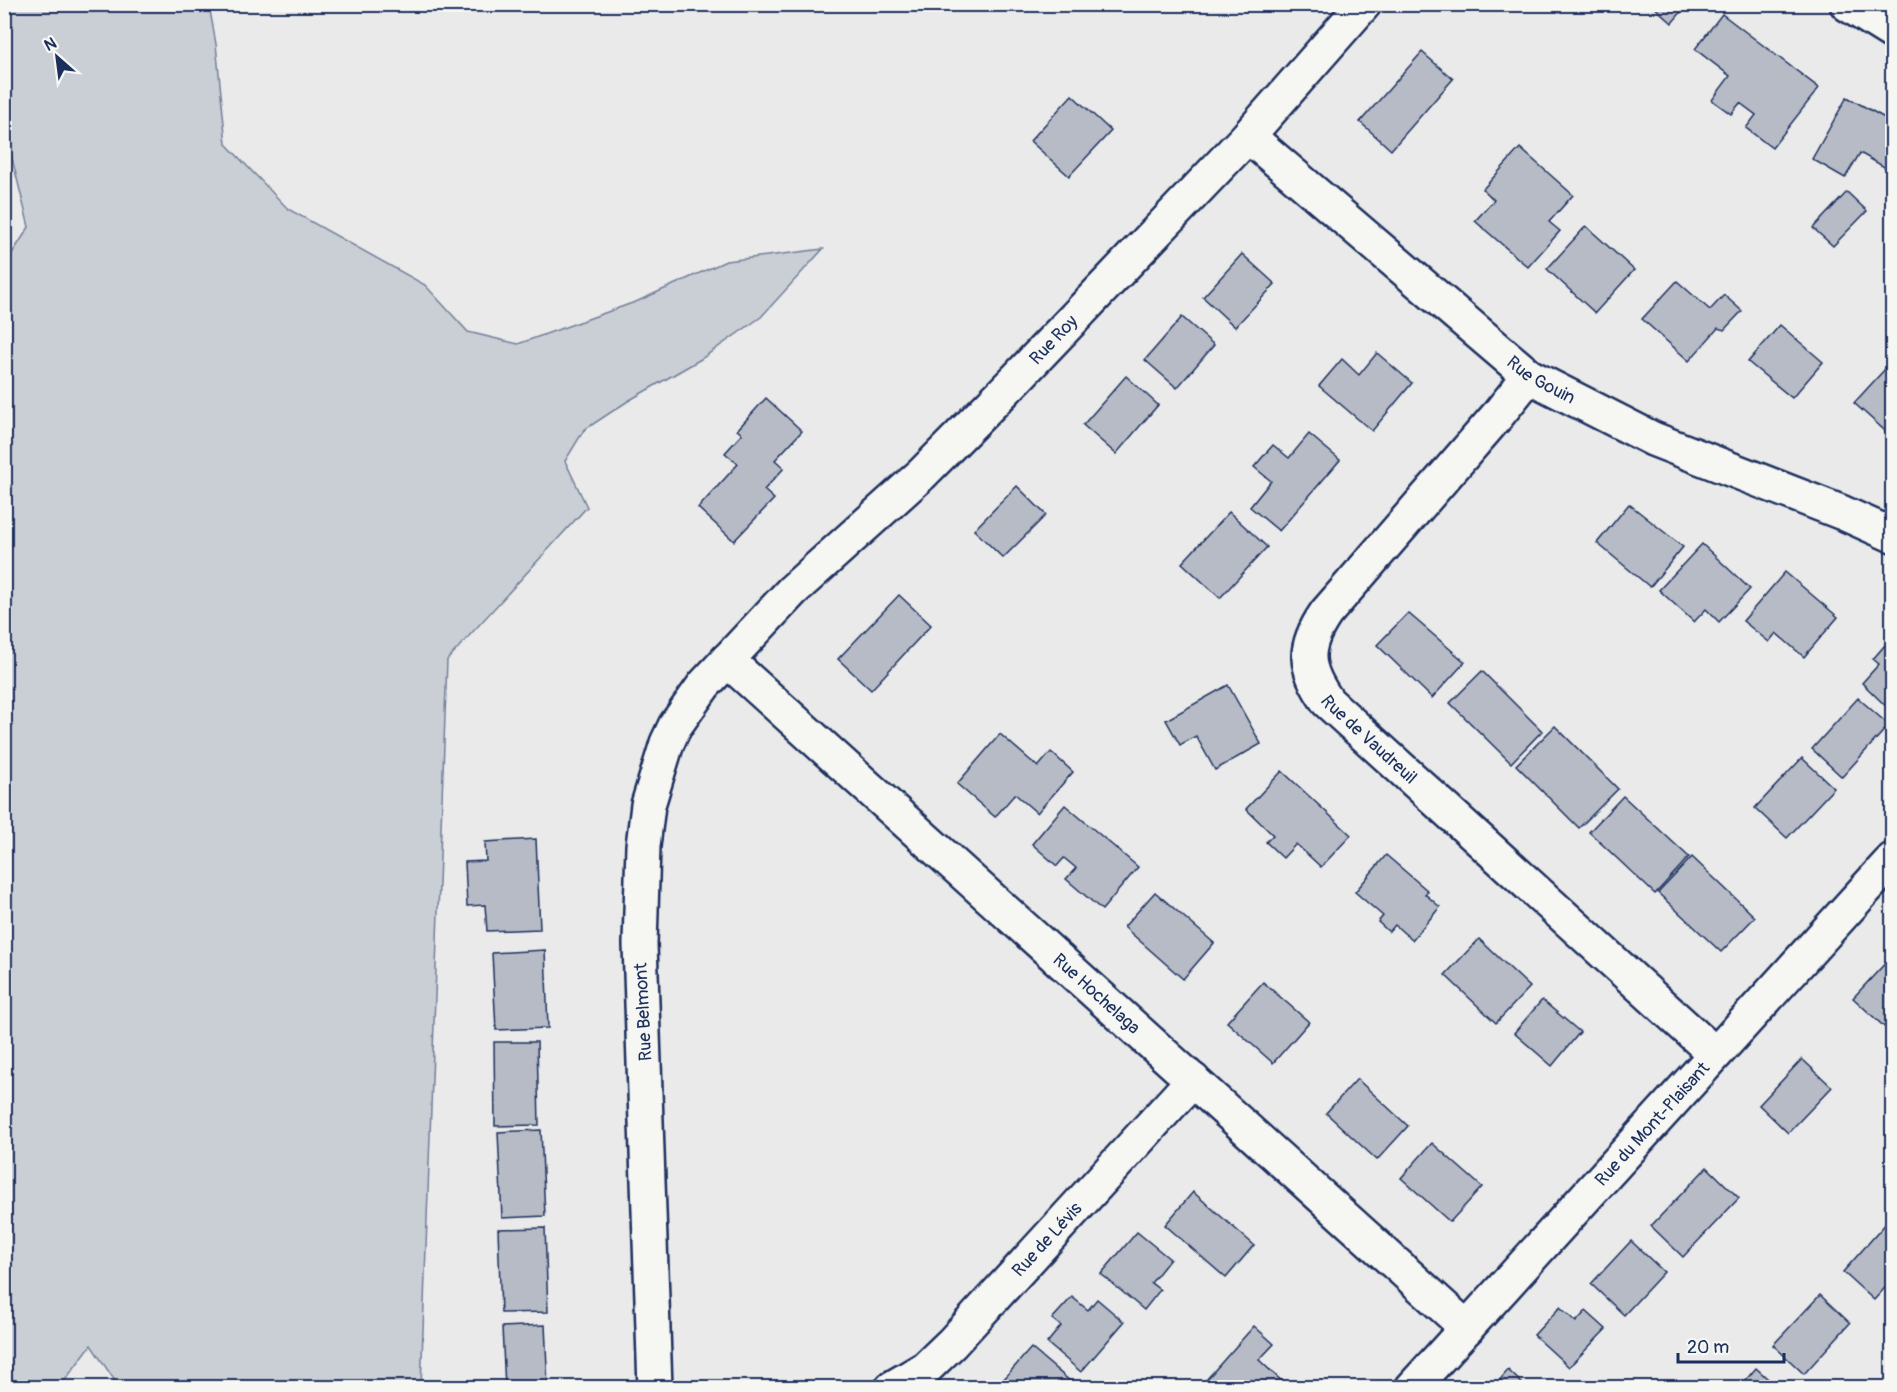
<svg xmlns="http://www.w3.org/2000/svg" width="1897" height="1392" font-family="Pangolin,sans-serif">
  <style>
    .green { fill: #caced5; stroke: #727e9a; stroke-width: 1.5 }
    .building { fill: #b6bbc6; stroke: #1b2f5e; stroke-width: 1.5 }
    .lines { fill: none; stroke-linecap: round; stroke-linejoin: round }
    .minor-casing { stroke: #1b2f5e; stroke-width: 38 }
    .minor { stroke: #f6f6f2; stroke-width: 33 }
    .labels { text-anchor: middle; stroke-width: 5; stroke-linejoin: round; paint-order: stroke }
    .street-label { font-size: 18px; fill: #1b2f5e; stroke: #f6f6f2 }
  </style>
  <rect width="100%" height="100%" fill="#e9eae9"/>
  <filter id="ink" filterUnits="userSpaceOnUse"><feTurbulence type="fractalNoise" baseFrequency=".0167" numOctaves="2"/><feDisplacementMap in="SourceGraphic" scale="12" xChannelSelector="R" yChannelSelector="G"/><feConvolveMatrix kernelMatrix="1 2 1 2 8 2 1 2 1" color-interpolation-filters="sRGB"/></filter>
  <g filter="url(#ink)">
    <!-- green -->
    <path class="green" d="M 5,4 L 209,5 L 216,44 L 226,144 L 288,209 L 425,285 L 468,332 L 518,344 L 638,301 L 726,261 L 823,249 L 761,317 L 701,359 L 628,401 L 584,430 L 565,461 L 587,507 L 447,660 L 421,1387 L 119,1387 L 91,1345 L 60,1387 L 5,1387 L 4,266 L 29,227 L 5,130 Z"/>
    <!-- building -->
    <g class="building">
      <path d="M 1651,4 L 1688,4 L 1672,23 Z"/>
      <path d="M 1722,14 L 1819,88 L 1772,148 L 1746,128 L 1756,115 L 1740,103 L 1731,114 L 1712,100 L 1730,76 L 1695,49 Z"/>
      <path d="M 1422,52 L 1453,79 L 1391,150 L 1360,122 Z"/>
      <path d="M 1072,95 L 1111,131 L 1069,176 L 1030,141 Z"/>
      <path d="M 1847,97 L 1892,122 L 1892,156 L 1886,168 L 1860,153 L 1845,178 L 1812,159 Z"/>
      <path d="M 1520,148 L 1573,195 L 1549,222 L 1560,231 L 1528,267 L 1475,221 L 1494,200 L 1483,189 Z"/>
      <path d="M 1847,192 L 1867,211 L 1833,246 L 1813,228 Z"/>
      <path d="M 1586,226 L 1634,270 L 1595,313 L 1547,269 Z"/>
      <path d="M 1242,254 L 1275,284 L 1235,327 L 1203,297 Z"/>
      <path d="M 1677,281 L 1710,310 L 1724,295 L 1742,311 L 1724,330 L 1718,328 L 1689,361 L 1642,319 Z"/>
      <path d="M 1182,317 L 1214,345 L 1177,388 L 1145,360 Z"/>
      <path d="M 1780,325 L 1823,362 L 1792,398 L 1748,362 Z"/>
      <path d="M 1377,353 L 1412,383 L 1372,431 L 1319,386 L 1342,359 L 1359,375 Z"/>
      <path d="M 1886,368 L 1892,373 L 1892,437 L 1854,403 Z"/>
      <path d="M 1126,376 L 1158,405 L 1116,454 L 1083,425 Z"/>
      <path d="M 766,398 L 802,431 L 775,460 L 784,468 L 764,490 L 774,499 L 734,541 L 698,508 L 738,464 L 725,453 L 742,434 L 737,430 Z"/>
      <path d="M 1309,434 L 1340,460 L 1279,531 L 1250,507 L 1271,481 L 1254,467 L 1273,445 L 1289,458 Z"/>
      <path d="M 1017,486 L 1046,515 L 1003,558 L 974,530 Z"/>
      <path d="M 1629,504 L 1683,547 L 1650,587 L 1597,543 Z"/>
      <path d="M 1229,512 L 1267,547 L 1220,598 L 1182,563 Z"/>
      <path d="M 1702,544 L 1750,589 L 1719,622 L 1706,609 L 1694,622 L 1659,590 Z"/>
      <path d="M 1785,572 L 1838,617 L 1804,657 L 1776,633 L 1769,642 L 1743,621 Z"/>
      <path d="M 899,595 L 931,625 L 871,690 L 838,659 Z"/>
      <path d="M 1408,613 L 1465,662 L 1432,698 L 1377,645 Z"/>
      <path d="M 1892,637 L 1892,712 L 1862,683 L 1879,664 L 1873,659 Z"/>
      <path d="M 1482,671 L 1542,731 L 1511,763 L 1450,703 Z"/>
      <path d="M 1228,685 L 1261,744 L 1215,770 L 1196,736 L 1180,745 L 1166,720 Z"/>
      <path d="M 1858,698 L 1889,725 L 1842,777 L 1812,749 Z"/>
      <path d="M 1555,726 L 1618,789 L 1579,828 L 1516,765 Z"/>
      <path d="M 1000,734 L 1038,767 L 1051,752 L 1073,772 L 1037,813 L 1015,794 L 995,817 L 957,784 Z"/>
      <path d="M 1802,758 L 1834,788 L 1787,838 L 1755,808 Z"/>
      <path d="M 1282,771 L 1351,835 L 1321,867 L 1296,844 L 1283,858 L 1266,842 L 1273,835 L 1246,809 Z"/>
      <path d="M 1623,796 L 1689,857 L 1655,894 L 1589,832 Z"/>
      <path d="M 1065,805 L 1138,867 L 1102,910 L 1066,879 L 1076,868 L 1064,858 L 1057,866 L 1032,844 Z"/>
      <path d="M 536,839 L 540,929 L 487,931 L 485,905 L 467,906 L 465,862 L 486,861 L 485,842 Z"/>
      <path d="M 1386,855 L 1428,891 L 1425,894 L 1440,907 L 1412,940 L 1395,925 L 1389,932 L 1378,922 L 1383,916 L 1355,892 Z"/>
      <path d="M 1692,857 L 1755,917 L 1721,952 L 1658,893 Z"/>
      <path d="M 1155,892 L 1214,943 L 1183,979 L 1124,927 Z"/>
      <path d="M 1479,939 L 1530,987 L 1496,1023 L 1445,975 Z"/>
      <path d="M 545,950 L 548,1028 L 496,1030 L 492,953 Z"/>
      <path d="M 1892,956 L 1892,1034 L 1853,998 Z"/>
      <path d="M 1263,982 L 1309,1022 L 1273,1063 L 1227,1022 Z"/>
      <path d="M 1542,1000 L 1580,1032 L 1552,1066 L 1514,1033 Z"/>
      <path d="M 494,1042 L 537,1042 L 539,1125 L 495,1126 Z"/>
      <path d="M 1802,1059 L 1832,1087 L 1788,1133 L 1759,1105 Z"/>
      <path d="M 1357,1079 L 1408,1126 L 1377,1160 L 1326,1113 Z"/>
      <path d="M 541,1130 L 545,1216 L 502,1218 L 498,1132 Z"/>
      <path d="M 1432,1143 L 1482,1187 L 1450,1222 L 1401,1178 Z"/>
      <path d="M 1707,1167 L 1739,1198 L 1683,1257 L 1651,1226 Z"/>
      <path d="M 1193,1192 L 1254,1245 L 1226,1278 L 1165,1225 Z"/>
      <path d="M 1889,1220 L 1892,1224 L 1892,1280 L 1874,1300 L 1843,1272 Z"/>
      <path d="M 545,1228 L 548,1312 L 501,1313 L 498,1229 Z"/>
      <path d="M 1137,1232 L 1170,1259 L 1151,1283 L 1160,1290 L 1144,1310 L 1101,1274 Z"/>
      <path d="M 1631,1241 L 1664,1272 L 1624,1315 L 1591,1284 Z"/>
      <path d="M 1820,1295 L 1850,1323 L 1804,1374 L 1773,1345 Z"/>
      <path d="M 1072,1297 L 1088,1310 L 1097,1299 L 1124,1322 L 1081,1372 L 1047,1343 L 1061,1326 L 1052,1319 Z"/>
      <path d="M 1560,1307 L 1576,1322 L 1586,1311 L 1606,1329 L 1569,1367 L 1534,1335 Z"/>
      <path d="M 545,1325 L 548,1388 L 505,1388 L 502,1327 Z"/>
      <path d="M 1254,1326 L 1274,1344 L 1259,1360 L 1287,1386 L 1286,1388 L 1217,1388 L 1207,1379 Z"/>
      <path d="M 1031,1348 L 1071,1382 L 1067,1388 L 996,1388 Z"/>
      <path d="M 1756,1368 L 1778,1388 L 1739,1388 Z"/>
      <path d="M 1508,1370 L 1527,1388 L 1493,1388 Z"/>
    </g>
    <g class="lines">
      <!-- minor casing -->
      <g class="minor-casing">
        <g id="minor">
          <path d="M 1847,4 L 1892,32"/>
          <path id="s1" d="M 1248,136 L 1529,376 L 1653,439 L 1843,513 L 1892,535"/>
          <path id="s2" d="M 1529,376 L 1497,416 L 1326,613 C 1302,648 1304,668 1328,702 L 1715,1054"/>
          <path id="s3" d="M 727,660 L 1467,1328"/>
          <path id="s4" d="M 655,1388 L 640,944 L 643,846 L 648,805 L 667,743 L 675,726 L 704,685 L 792,591 L 922,474 L 1017,378 L 1248,136 L 1364,4"/>
          <path id="s5" d="M 892,1388 L 926,1368 L 952,1343 L 1193,1080"/>
          <path id="s6" d="M 1412,1388 L 1892,860"/>
        </g>
      </g>
      <!-- minor -->
      <use href="#minor" class="minor"/>
    </g>
  </g>
  <g class="labels">
    <!-- street labels -->
    <g class="street-label">
      <text dy="6" stroke="none"><textPath href="#s4" startOffset="1209">Rue Roy</textPath></text>
      <text dy="6" stroke="none"><textPath href="#s1" startOffset="382">Rue Gouin</textPath></text>
      <text dy="6" stroke="none"><textPath href="#s2" startOffset="465">Rue de Vaudreuil</textPath></text>
      <text dy="6" stroke="none"><textPath href="#s3" startOffset="498">Rue Hochelaga</textPath></text>
      <text transform="translate(643 1012) rotate(-93)" y="6">Rue Belmont</text>
      <text dy="6" stroke="none"><textPath href="#s6" startOffset="357">Rue du Mont-Plaisant</textPath></text>
      <text dy="6" stroke="none"><textPath href="#s5" startOffset="216">Rue de Lévis</textPath></text>
    </g>
  </g>
  <!-- margin -->
  <rect width="1897" height="1392" fill="none" stroke="#f6f6f2" stroke-width="24"/>
  <rect x="12" y="12" width="1873" height="1368" fill="none" stroke="#1b2f5e" stroke-width="2" filter="url(#ink)"/>
  <!-- north arrow -->
  <g transform="translate(57 57) rotate(332)" stroke="#f6f6f2" stroke-width="4.5" paint-order="stroke">
  <path d="M0-4.5L10 22L0 15L-10 22Z" fill="#1b2f5e"/>
  <text y="-9" font-size="16" font-weight="bold" text-anchor="middle" fill="#1b2f5e">N</text>
  </g>
  <!-- scale -->
  <path d="M1678 1353v9h106v-9" fill="none" stroke="#1b2f5e" stroke-width="3"/>
  <text x="1687" y="1353" font-size="18" fill="#1b2f5e" stroke="#f6f6f2" stroke-width="4.5" paint-order="stroke">20 m</text>
</svg>
